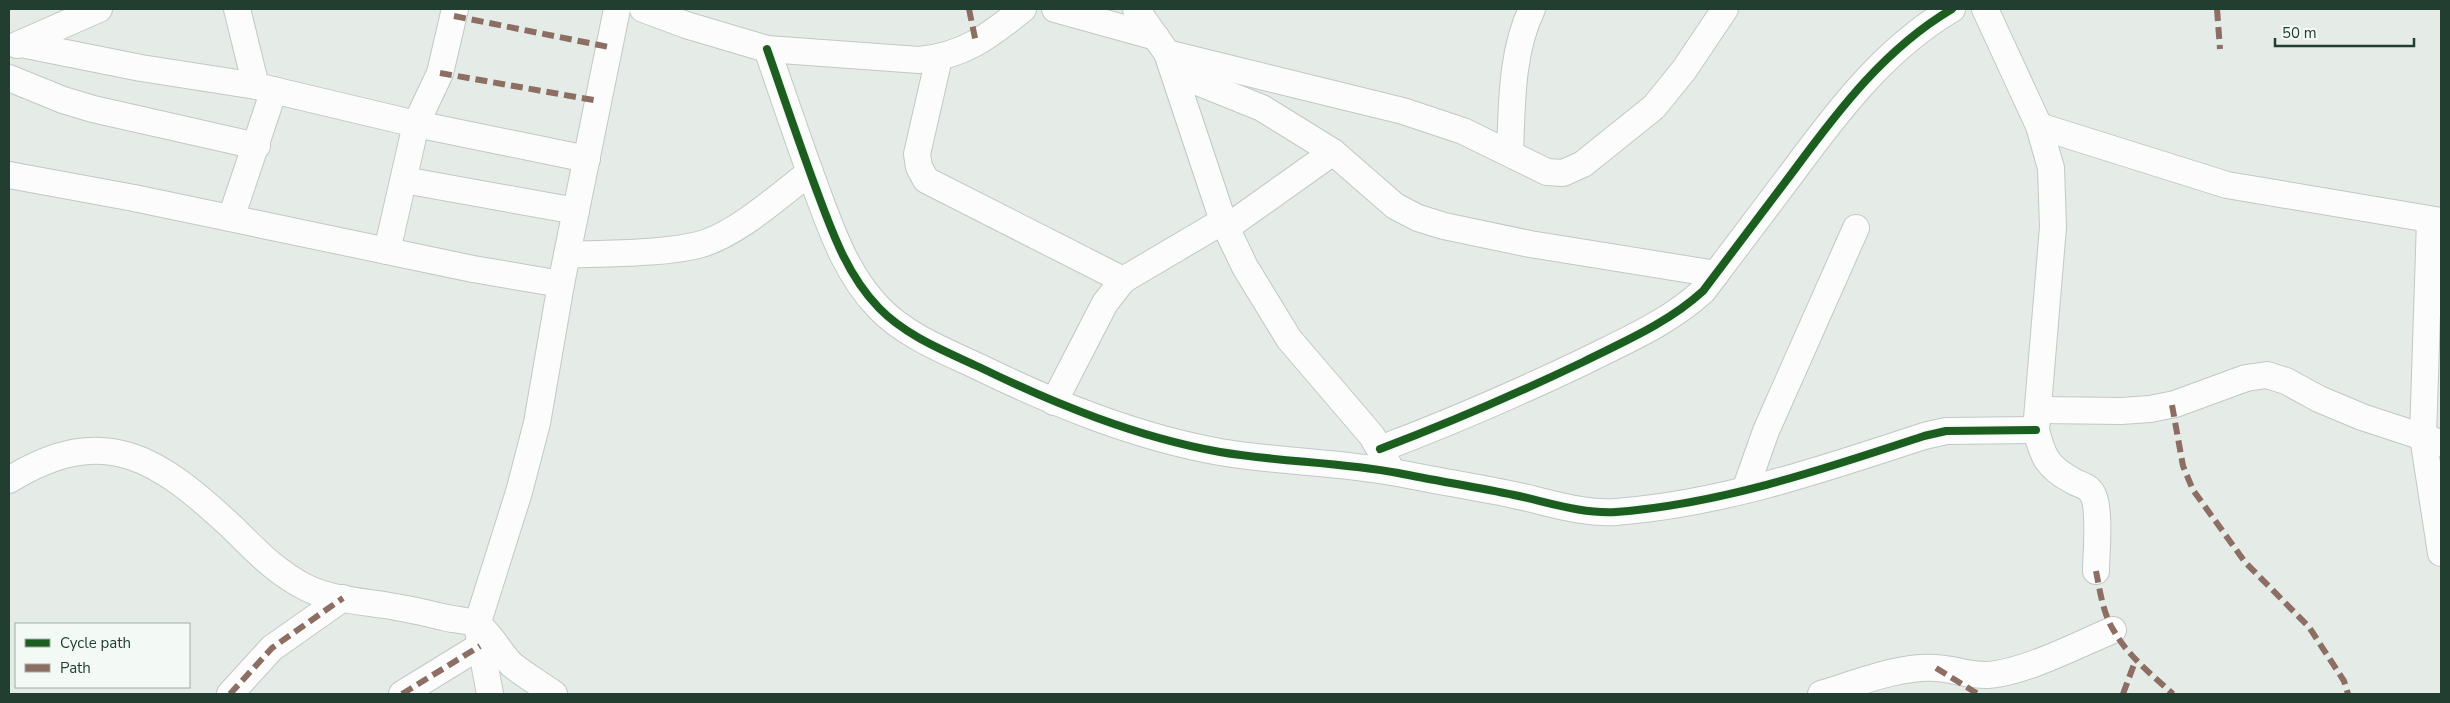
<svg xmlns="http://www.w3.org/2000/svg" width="2450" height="703" font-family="'Nunito Sans',sans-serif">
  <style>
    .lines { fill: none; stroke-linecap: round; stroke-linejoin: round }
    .minor-casing { stroke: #c2c8c4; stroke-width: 28 }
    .minor { stroke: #fbfcfb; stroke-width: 26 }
    .quiet { stroke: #8d6e63; stroke-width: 6; stroke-dasharray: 12 6; stroke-linecap: butt }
    .cycleway-casing { stroke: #f3f9f5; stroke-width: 11 }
    .cycleway { stroke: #1b5e20; stroke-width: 8 }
  </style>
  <rect width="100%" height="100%" fill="#e5ebe7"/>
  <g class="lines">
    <!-- minor casing -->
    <g class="minor-casing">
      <g id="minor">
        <path d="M 237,9 L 256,86 L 416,124 L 587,159"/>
        <path d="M 643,9 L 686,25 L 767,49 L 919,60 C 964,56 989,36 1023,9"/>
        <path d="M 1055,9 L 1156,37"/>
        <path d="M 1136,9 L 1167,53 L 1223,221 L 1245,267 L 1289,339 L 1372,436 L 1388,464"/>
        <path d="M 1985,9 L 2039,126 L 2051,168 L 2053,227 L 2036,430 C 2043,457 2047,467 2073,481 C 2080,485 2088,486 2092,493 C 2101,507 2096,554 2096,571"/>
        <path d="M 21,44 L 141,68 L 256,86"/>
        <path d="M 17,45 L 99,9"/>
        <path d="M 767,49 C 783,95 798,140 815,186 C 831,229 846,274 879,308 C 906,336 945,351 979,367 C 1055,404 1136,437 1220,452 C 1279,462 1340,462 1398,473 C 1437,481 1476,487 1514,495 C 1548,502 1581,514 1616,512 C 1721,504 1824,469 1924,436 L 1946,431 L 2036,430"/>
        <path d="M 1167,53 L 1403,111 L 1463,131 L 1547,172 L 1563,173 L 1583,164 L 1654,107 L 1684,70 L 1725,9"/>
        <path d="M 939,58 L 917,154 L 919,167 L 926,180 L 1123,280"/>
        <path d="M 1175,73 L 1262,108 L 1333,152 L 1395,206 L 1418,218 L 1444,226 L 1530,244 L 1716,274"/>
        <path d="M 9,78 L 63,100 L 93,109 L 257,146"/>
        <path d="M 2039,126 L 2227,185 L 2441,221"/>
        <path d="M 1510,152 C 1512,105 1511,52 1532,9"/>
        <path d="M 9,175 L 134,198 L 473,269 L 561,284"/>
        <path d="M 404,180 L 576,211"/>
        <path d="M 231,218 L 274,90"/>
        <path d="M 2430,220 L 2423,437 L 2441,553"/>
        <path d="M 1226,228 L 1333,152"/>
        <path d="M 387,251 L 416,124 L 440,73 L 455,9"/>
        <path d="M 567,255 C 607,253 661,254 698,245 C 735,236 780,195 810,172"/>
        <path d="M 1054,402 L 1105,303 L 1123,280 L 1223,221"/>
        <path d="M 2038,410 L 2121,411 L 2150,409 L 2175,404 L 2246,378 L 2267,375 L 2286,381 L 2319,399 L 2362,417 L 2441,443"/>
        <path d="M 1380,449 C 1449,423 1516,394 1583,362 C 1625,341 1668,323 1703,291 C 1734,250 1765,209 1795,169 C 1840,108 1886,48 1952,9"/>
        <path d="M 9,480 C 106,420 160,460 234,529 C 257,552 277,573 307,588 C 330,599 358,601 384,605 C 405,608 426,613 447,618 C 456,620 468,620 476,624 C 488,630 501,654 511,664 C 524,675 540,684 554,694"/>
        <path d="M 1745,490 L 1766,431 L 1856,228"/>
        <path d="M 230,694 L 272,648 L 343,598"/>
        <path d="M 402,694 L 480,646"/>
        <path d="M 490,694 L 477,625 L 519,492 L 537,423 L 561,284 L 617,9"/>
        <path d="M 1821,694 C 1855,684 1901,665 1936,668 C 1954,669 1970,676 1988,675 C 2026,672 2077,645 2113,630"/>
      </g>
    </g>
    <!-- minor -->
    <use href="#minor" class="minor"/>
    <!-- quiet -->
    <g class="quiet">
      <path d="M 969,9 L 976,43"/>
      <path d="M 2217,9 L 2220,49"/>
      <path d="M 454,16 L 609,47"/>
      <path d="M 440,73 L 599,101"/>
      <path d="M 2172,405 L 2183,466 L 2193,490 L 2245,562 L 2309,627 L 2344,681 L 2348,694"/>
      <path d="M 2096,571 C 2100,591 2103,614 2114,631 C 2128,656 2152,675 2173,694"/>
      <path d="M 1936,668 L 1978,694"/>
      <path d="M 230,694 L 272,648 L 343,598"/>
      <path d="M 402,694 L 480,646"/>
      <path d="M 2123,694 L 2136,659"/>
    </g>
    <!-- cycleway casing -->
    <g class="cycleway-casing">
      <g id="cycleway">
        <path d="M 767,49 C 783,95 798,140 815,186 C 831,229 846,274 879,308 C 906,336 945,351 979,367 C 1055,404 1136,437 1220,452 C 1279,462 1340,462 1398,473 C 1437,481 1476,487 1514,495 C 1548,502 1581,514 1616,512 C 1721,504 1824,469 1924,436 L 1946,431 L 2036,430"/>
        <path d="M 1380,449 C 1449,423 1516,394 1583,362 C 1625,341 1668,323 1703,291 C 1734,250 1765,209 1795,169 C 1840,108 1886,48 1952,9"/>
      </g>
    </g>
    <!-- cycleway -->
    <use href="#cycleway" class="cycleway"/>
  </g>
  <!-- border -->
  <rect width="2450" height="703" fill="none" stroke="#223e31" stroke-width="20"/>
  <!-- legend -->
  <rect x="15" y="623" width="175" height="65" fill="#f3f9f5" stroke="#9faea7"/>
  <rect x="25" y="639" width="25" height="8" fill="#1b5e20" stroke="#9faea7"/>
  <text x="60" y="648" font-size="15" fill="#223e31">Cycle path</text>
  <rect x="25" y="664" width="25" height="8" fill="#8d6e63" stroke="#9faea7"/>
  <text x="60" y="673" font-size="15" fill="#223e31">Path</text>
  <!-- scale -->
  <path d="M2275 38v8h139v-8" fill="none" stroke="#223e31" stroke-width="2.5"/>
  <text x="2282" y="38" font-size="15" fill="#223e31" stroke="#f3f9f5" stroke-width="4" paint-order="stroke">50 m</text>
</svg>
